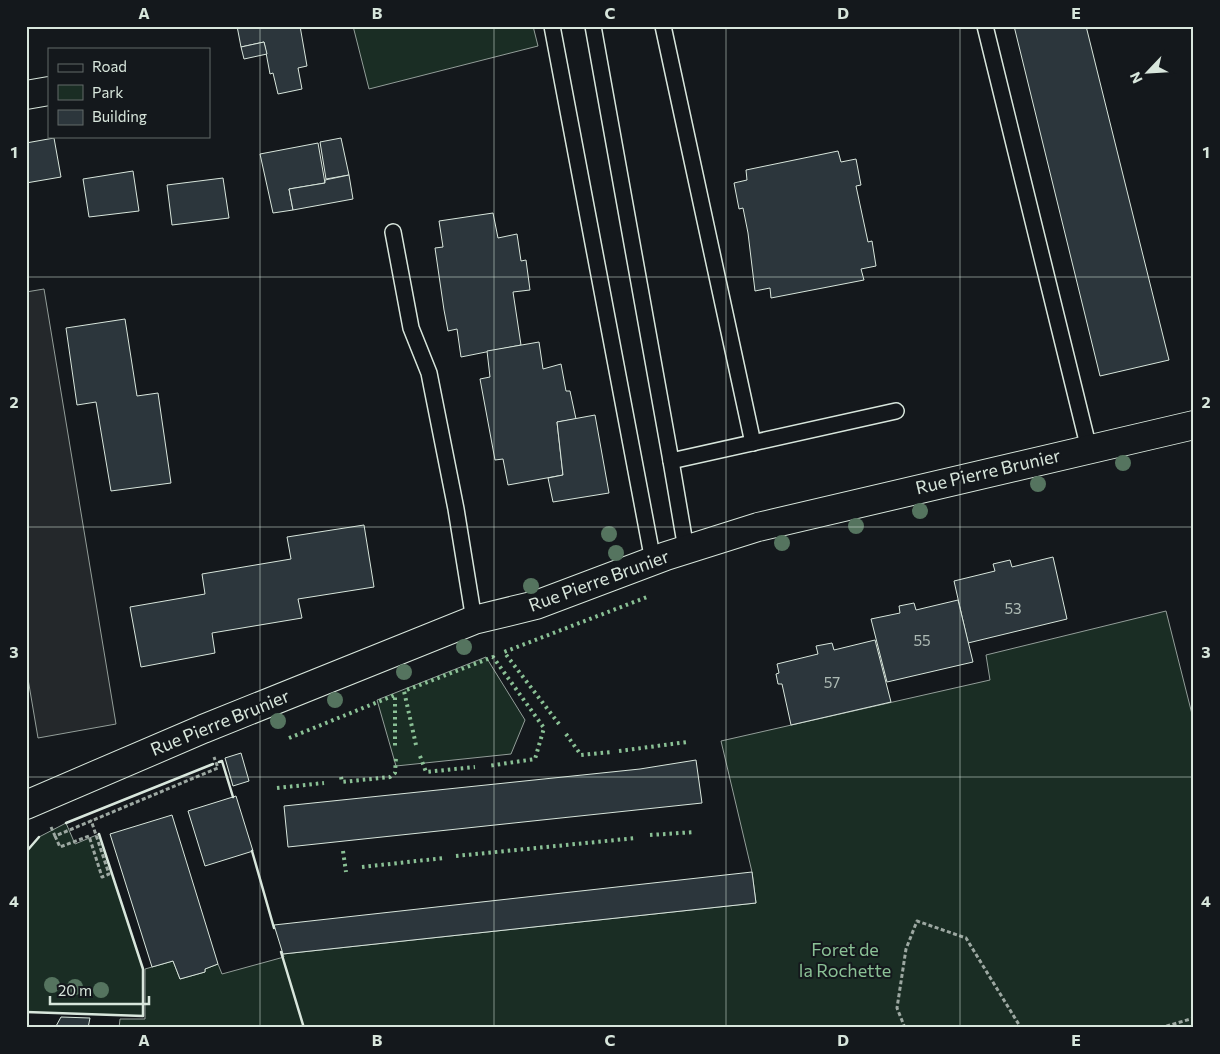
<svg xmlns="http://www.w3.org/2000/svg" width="1220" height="1054" font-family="Commissioner,sans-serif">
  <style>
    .green { fill: #1a2d24; stroke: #939e99 }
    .parking { fill: #24282b; stroke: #939e99 }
    .building { fill: #2c363c; stroke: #d8e6dc }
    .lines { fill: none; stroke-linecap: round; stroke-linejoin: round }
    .lane-casing { stroke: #d8e6dc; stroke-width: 18 }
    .street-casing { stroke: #d8e6dc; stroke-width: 30 }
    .path { stroke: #9da8a2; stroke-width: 3; stroke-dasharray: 4 2.5; stroke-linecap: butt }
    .lane { stroke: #14181c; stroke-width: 15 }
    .street { stroke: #14181c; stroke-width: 28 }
    .hedge { stroke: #8ac095; stroke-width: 4; stroke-dasharray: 2.5 4; stroke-linecap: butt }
    .wall { stroke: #d8e6dc; stroke-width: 2.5 }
    .tree { fill: #55745f }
    .grid { fill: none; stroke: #d8e6dc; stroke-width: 1; stroke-opacity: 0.55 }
    .labels { text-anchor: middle; stroke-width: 4; stroke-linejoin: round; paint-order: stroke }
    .number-label { font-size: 15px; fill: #adbab4 }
    .street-label { font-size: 18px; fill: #d8e6dc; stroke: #14181c }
    .park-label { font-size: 18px; fill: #8ac095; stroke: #14181c }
    .neatline { fill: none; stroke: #d8e6dc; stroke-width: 2 }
    .grid-label { font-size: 16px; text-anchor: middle; font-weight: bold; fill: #d8e6dc }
  </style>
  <rect width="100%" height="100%" fill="#14181c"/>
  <!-- green -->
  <g class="green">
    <path d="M 353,26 L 533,26 L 538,46 L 369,89 Z"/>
    <path d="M 1166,611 L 1194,722 L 1194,1028 L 119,1028 L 120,1019 L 145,1019 L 145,969 L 173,961 L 180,979 L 205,972 L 205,969 L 218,964 L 222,974 L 284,957 L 283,954 L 756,903 L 752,872 L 721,741 L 990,680 L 986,655 Z"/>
    <path d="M 486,657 L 525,720 L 511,754 L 396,766 L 377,700 Z"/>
    <path d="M 66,823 L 75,844 L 99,834 L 143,969 L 143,1016 L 26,1012 L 26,852 L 39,837 Z"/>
  </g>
  <!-- parking -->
  <path class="parking" d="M 44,289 L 116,724 L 38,738 L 26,667 L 26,292 Z"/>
  <!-- building -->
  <g class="building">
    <path d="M 237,26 L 300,26 L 307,66 L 298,68 L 302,89 L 278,94 L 273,73 L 270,74 L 264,42 L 241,47 Z"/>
    <path d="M 1014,26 L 1086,26 L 1169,360 L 1100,376 Z"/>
    <path d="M 264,42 L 267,54 L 244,59 L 241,47 Z"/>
    <path d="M 54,138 L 61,177 L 26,183 L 26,143 Z"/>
    <path d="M 341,138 L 349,175 L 326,179 L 320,142 Z"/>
    <path d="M 318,143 L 325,183 L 289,189 L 293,210 L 273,213 L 260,154 Z"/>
    <path d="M 838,151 L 841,162 L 856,159 L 861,185 L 856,186 L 868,242 L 872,241 L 876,266 L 861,269 L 864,280 L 771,298 L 770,288 L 755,291 L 748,233 L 743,208 L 739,209 L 734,183 L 747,180 L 746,170 Z"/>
    <path d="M 133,171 L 139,211 L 89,217 L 83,179 Z"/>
    <path d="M 349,175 L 353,199 L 293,210 L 289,189 L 325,183 L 325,180 Z"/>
    <path d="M 223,178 L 229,218 L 172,225 L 167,185 Z"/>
    <path d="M 493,213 L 498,238 L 517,234 L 521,261 L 526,260 L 530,290 L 513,292 L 521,345 L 461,357 L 457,329 L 448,331 L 444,310 L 435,248 L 443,247 L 439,221 Z"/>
    <path d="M 125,319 L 137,396 L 158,393 L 171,483 L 111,491 L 96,402 L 77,405 L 66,328 Z"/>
    <path d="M 539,342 L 543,369 L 561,364 L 566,391 L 570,391 L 576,419 L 557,422 L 563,475 L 508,485 L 503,459 L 495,460 L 480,379 L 490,377 L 487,351 Z"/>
    <path d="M 595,415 L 609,493 L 553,502 L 548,478 L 563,475 L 557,422 Z"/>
    <path d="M 364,525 L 374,587 L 298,599 L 302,618 L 212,633 L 215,653 L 141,667 L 130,607 L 205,594 L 202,574 L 291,559 L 287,537 Z"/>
    <path d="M 1053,557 L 1067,619 L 968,643 L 954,581 L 995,571 L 993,564 L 1010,560 L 1012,567 Z"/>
    <path d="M 958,600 L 973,662 L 887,682 L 871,619 L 900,613 L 899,606 L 914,603 L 916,610 Z"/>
    <path d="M 875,640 L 891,702 L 791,725 L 782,684 L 778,684 L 776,674 L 779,673 L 777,664 L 818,654 L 816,646 L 832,643 L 834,650 Z"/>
    <path d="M 241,753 L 249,781 L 233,786 L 225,758 Z"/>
    <path d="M 696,760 L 702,803 L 288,847 L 284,806 L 640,769 Z"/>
    <path d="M 236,796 L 253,851 L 205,866 L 188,811 Z"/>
    <path d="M 172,815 L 218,964 L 205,969 L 205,972 L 180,979 L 173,961 L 152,967 L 110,834 Z"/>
    <path d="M 752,872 L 756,903 L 283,954 L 274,925 Z"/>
    <path d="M 61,1017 L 90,1018 L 88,1028 L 55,1028 Z"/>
  </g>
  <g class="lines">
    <!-- lane casing -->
    <g class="lane-casing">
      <g id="lane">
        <path d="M 552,26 L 653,561"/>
        <path d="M 593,26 L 671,461"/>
        <path d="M 663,26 L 753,443"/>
        <path d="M 985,26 L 1089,449"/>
        <path d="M 393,232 L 411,328 L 429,373 L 456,509 L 474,620"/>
        <path d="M 686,549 L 671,461 L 896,411"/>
      </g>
    </g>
    <!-- street casing -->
    <g class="street-casing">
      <g id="street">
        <path d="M 26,95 L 49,91"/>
        <path d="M 26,805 L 203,729 L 474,620 L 536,605 L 666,556 L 758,527 L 1194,425"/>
      </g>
    </g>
    <!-- path -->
    <g class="path">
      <path d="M 51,827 L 55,836 L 218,768 L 214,757"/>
      <path d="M 55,836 L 60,847 L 89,836 L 102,877 L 109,874 L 91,820"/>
      <path d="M 905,1028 L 897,1008 L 906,949 L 917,921 L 966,938 L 1021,1028"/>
      <path d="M 1160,1028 L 1194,1018"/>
    </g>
    <!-- lane -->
    <use href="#lane" class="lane"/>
    <!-- street -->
    <use href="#street" class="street"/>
    <!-- hedge -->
    <g class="hedge">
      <path d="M 559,724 L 504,652 L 647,597"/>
      <path d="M 566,734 L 581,755 L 611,752"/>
      <path d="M 289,738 L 395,695 L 395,747"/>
      <path d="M 416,745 L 404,691 L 493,657 L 544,728 L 535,759 L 488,766"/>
      <path d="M 619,751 L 687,742"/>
      <path d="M 420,756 L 426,772 L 475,767"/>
      <path d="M 341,777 L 342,782 L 390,777 L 395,773 L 396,757"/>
      <path d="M 277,788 L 324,783"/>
      <path d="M 650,835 L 695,832"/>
      <path d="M 343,851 L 346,872"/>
      <path d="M 456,856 L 636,838"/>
      <path d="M 362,867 L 444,858"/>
    </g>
    <!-- wall -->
    <g class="wall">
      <path d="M 219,762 L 222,761 L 233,797"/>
      <path d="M 66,823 L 213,764"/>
      <path d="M 252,851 L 274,928"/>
      <path d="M 26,852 L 39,837"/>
      <path d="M 281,952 L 304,1028"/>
      <path d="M 26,1012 L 143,1016 L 143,969 L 99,834"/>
    </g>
  </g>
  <!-- trees -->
  <g class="tree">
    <circle cx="1123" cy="463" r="8"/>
    <circle cx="1038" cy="484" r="8"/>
    <circle cx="920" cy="511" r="8"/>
    <circle cx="856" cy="526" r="8"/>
    <circle cx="609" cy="534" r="8"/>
    <circle cx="782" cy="543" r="8"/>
    <circle cx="616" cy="553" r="8"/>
    <circle cx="531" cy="586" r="8"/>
    <circle cx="464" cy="647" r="8"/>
    <circle cx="404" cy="672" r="8"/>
    <circle cx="335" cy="700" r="8"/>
    <circle cx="278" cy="721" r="8"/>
    <circle cx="52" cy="985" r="8"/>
    <circle cx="75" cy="987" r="8"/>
    <circle cx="101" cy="990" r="8"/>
  </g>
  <!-- grid -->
  <path class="grid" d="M 260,26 L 260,1028M 494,26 L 494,1028M 726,26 L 726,1028M 960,26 L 960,1028M 26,277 L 1194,277M 26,527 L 1194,527M 26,777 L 1194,777"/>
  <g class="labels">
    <!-- number labels -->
    <g class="number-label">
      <text x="1013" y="614">53</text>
      <text x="922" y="646">55</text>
      <text x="832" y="688">57</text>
    </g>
    <!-- street labels -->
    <g class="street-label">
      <text transform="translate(988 472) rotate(-13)" y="6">Rue Pierre Brunier</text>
      <text transform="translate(599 581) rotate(-20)" y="6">Rue Pierre Brunier</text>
      <text transform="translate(220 723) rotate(-22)" y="6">Rue Pierre Brunier</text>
    </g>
    <!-- park labels -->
    <g class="park-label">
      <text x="845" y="956">Foret de<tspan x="845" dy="21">la Rochette</tspan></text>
    </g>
  </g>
  <!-- border -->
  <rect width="1220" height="1054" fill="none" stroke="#14181c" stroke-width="55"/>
  <!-- legend -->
  <rect x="48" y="48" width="162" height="90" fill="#14181c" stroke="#626a69"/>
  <rect x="58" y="64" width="25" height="8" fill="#14181c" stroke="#626a69"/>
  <text x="92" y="72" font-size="15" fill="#d8e6dc">Road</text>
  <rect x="58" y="85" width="25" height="15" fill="#1a2d24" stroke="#626a69"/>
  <text x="92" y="98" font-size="15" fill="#d8e6dc">Park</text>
  <rect x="58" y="110" width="25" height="15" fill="#2c363c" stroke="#626a69"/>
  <text x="92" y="122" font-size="15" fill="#d8e6dc">Building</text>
  <!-- north arrow -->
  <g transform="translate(1148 72) rotate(245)" stroke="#14181c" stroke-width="4" paint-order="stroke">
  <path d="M0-4L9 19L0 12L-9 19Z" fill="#d8e6dc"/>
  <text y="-8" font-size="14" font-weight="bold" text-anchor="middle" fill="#d8e6dc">N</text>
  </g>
  <!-- scale -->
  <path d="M50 996v8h99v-8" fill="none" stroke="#d8e6dc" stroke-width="2.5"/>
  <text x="58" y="996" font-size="15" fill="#d8e6dc" stroke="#14181c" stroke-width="4" paint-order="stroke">20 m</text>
  <rect x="28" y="28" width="1164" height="998" class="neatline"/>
  <g class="grid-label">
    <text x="144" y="19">A</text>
    <text x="377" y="19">B</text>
    <text x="610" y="19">C</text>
    <text x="843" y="19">D</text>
    <text x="1076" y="19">E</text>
    <text x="14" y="158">1</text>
    <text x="1206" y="158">1</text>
    <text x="14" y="408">2</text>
    <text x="1206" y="408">2</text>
    <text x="14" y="658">3</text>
    <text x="1206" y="658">3</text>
    <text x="14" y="907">4</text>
    <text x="1206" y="907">4</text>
    <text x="144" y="1046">A</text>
    <text x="377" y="1046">B</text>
    <text x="610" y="1046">C</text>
    <text x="843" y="1046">D</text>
    <text x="1076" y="1046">E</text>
  </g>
</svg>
